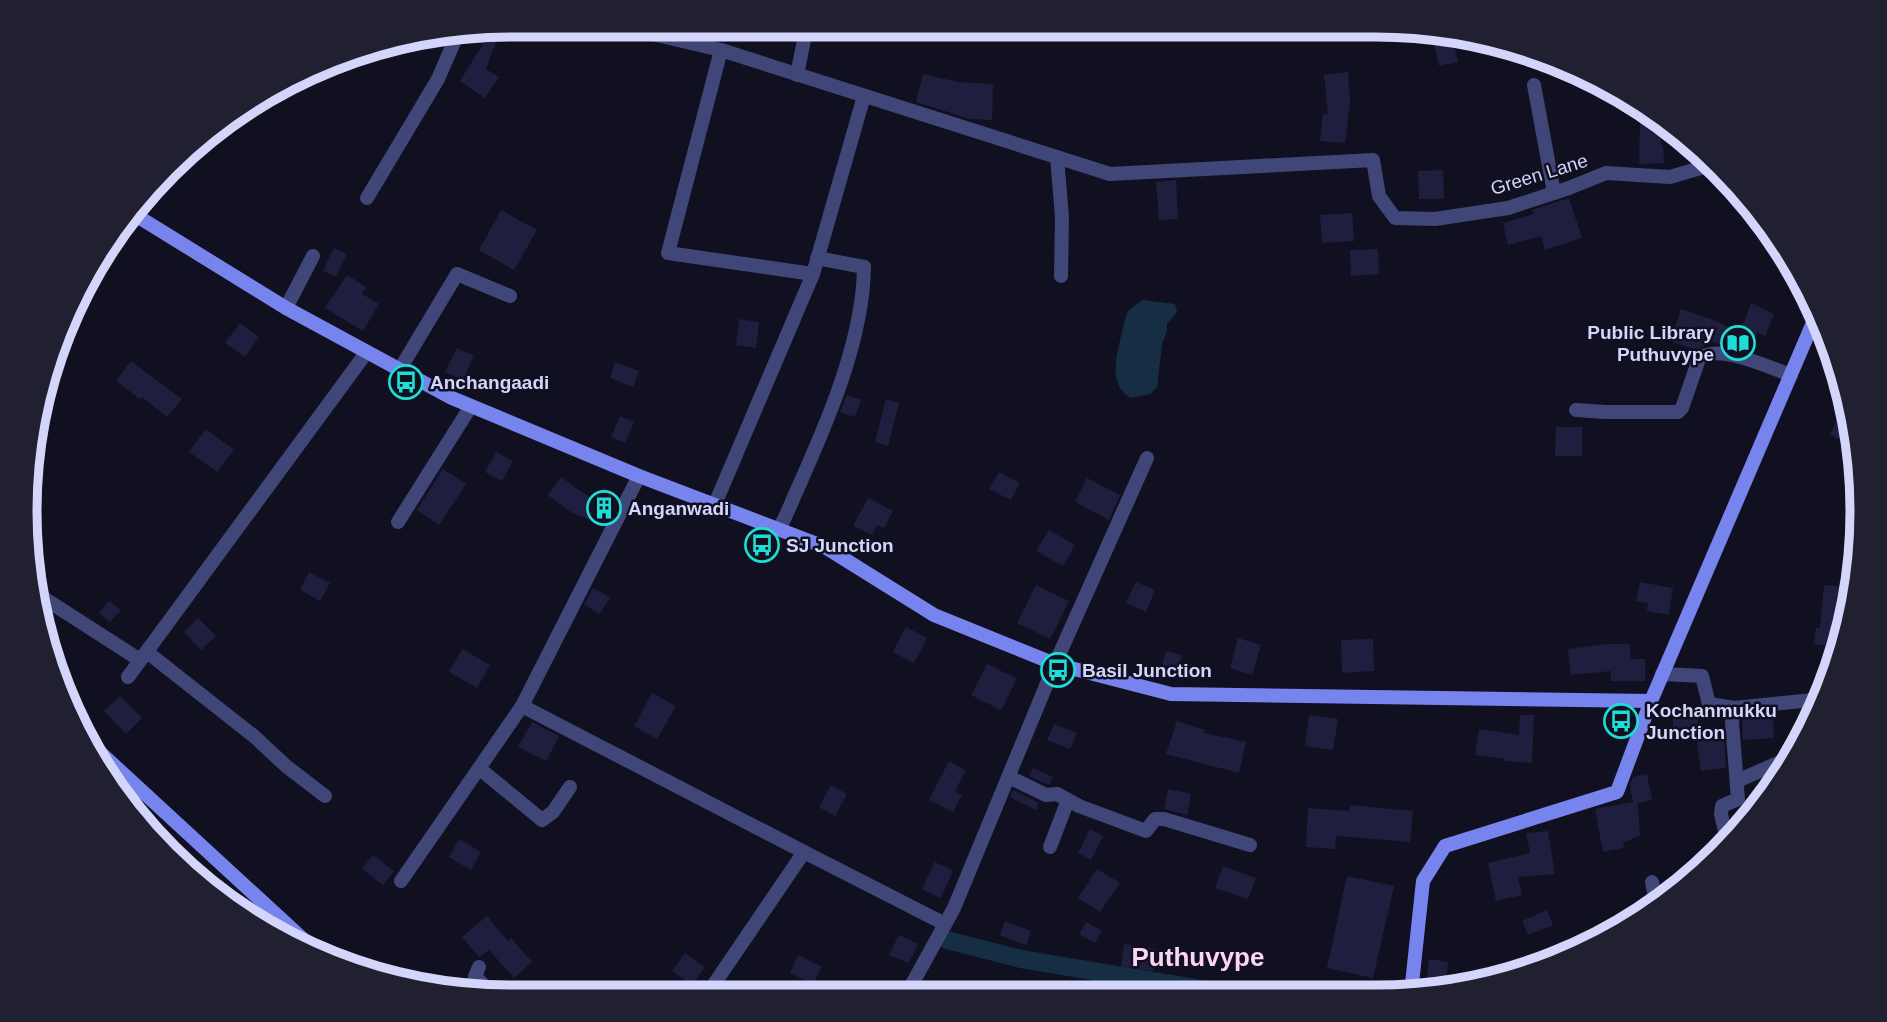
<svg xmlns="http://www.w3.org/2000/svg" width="1887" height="1022" font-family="Arial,sans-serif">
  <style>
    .water { fill: #152e44 }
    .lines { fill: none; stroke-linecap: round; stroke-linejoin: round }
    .canal { stroke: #152e44; stroke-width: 18 }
    .building { fill: #201e3e }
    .street { stroke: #414679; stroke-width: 14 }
    .secondary { stroke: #7784ee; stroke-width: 14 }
    .labels { text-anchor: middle; stroke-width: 5; stroke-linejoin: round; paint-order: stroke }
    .street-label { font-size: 19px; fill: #d4d5fa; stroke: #101020 }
    .poi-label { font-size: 19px; font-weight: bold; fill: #d4d5fa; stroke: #101020; text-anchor: start }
    .district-label { font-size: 26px; font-weight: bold; fill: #fad6f2; stroke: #101020 }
    .rim { fill: none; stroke: #d4d5fa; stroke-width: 9 }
  </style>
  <rect width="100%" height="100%" fill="#101020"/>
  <!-- water -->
  <path class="water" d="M 1143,300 L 1175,304 L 1177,312 L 1167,324 L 1167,331 L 1162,344 L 1157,387 L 1150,394 L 1131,398 C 1107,385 1117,354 1122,332 C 1124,324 1125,316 1129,310 C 1133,306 1138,303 1143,300 Z"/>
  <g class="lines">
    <!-- canal -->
    <path class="canal" d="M 947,940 L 1021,959 L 1231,994"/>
  </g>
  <!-- building -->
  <g class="building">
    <path d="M 721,25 L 765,25 L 761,40 L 720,28 Z"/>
    <path d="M 502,26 L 486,69 L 499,77 L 485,98 L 460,81 L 483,44 L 466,38 L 467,32 Z"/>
    <path d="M 1446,32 L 1451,33 L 1458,62 L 1439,66 L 1432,35 Z"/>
    <path d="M 1348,72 L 1350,102 L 1345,143 L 1320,141 L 1323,114 L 1328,115 L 1324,75 Z"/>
    <path d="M 923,74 L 958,82 L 993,84 L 992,120 L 970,119 L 916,102 Z"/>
    <path d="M 1640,121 L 1661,121 L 1661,146 L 1663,145 L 1664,163 L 1639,164 Z"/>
    <path d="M 1443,170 L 1444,199 L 1419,199 L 1418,171 Z"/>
    <path d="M 1176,180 L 1178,219 L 1159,220 L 1156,182 Z"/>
    <path d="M 1569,198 L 1582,238 L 1545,250 L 1541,236 L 1508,245 L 1503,223 L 1534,214 L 1532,210 Z"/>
    <path d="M 501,210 L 537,230 L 514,270 L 479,250 Z"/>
    <path d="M 1352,213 L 1354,241 L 1322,243 L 1320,215 Z"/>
    <path d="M 334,248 L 347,254 L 336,277 L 323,271 Z"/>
    <path d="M 1378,249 L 1379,274 L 1351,276 L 1350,250 Z"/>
    <path d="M 347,275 L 366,287 L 362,294 L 379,304 L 363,331 L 325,308 Z"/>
    <path d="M 1751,303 L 1774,314 L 1765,336 L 1757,332 L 1749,350 L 1719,344 L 1706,339 L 1704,346 L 1696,350 L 1670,341 L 1681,309 L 1716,321 L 1740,333 Z"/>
    <path d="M 739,319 L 759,322 L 756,348 L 736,345 Z"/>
    <path d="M 240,323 L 259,337 L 245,357 L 225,343 Z"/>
    <path d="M 457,348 L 474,356 L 463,380 L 445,372 Z"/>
    <path d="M 131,361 L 182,399 L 167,417 L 142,397 L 140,399 L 116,381 Z"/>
    <path d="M 615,362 L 639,371 L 633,387 L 610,378 Z"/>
    <path d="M 1847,394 L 1856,446 L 1830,435 Z"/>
    <path d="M 847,395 L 861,400 L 855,417 L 840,412 Z"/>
    <path d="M 886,399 L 899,403 L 888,446 L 875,442 Z"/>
    <path d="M 620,416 L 634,422 L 625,443 L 611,437 Z"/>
    <path d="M 1556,427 L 1582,427 L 1582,456 L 1555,456 Z"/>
    <path d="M 206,429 L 234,450 L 217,472 L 189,452 Z"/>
    <path d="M 496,452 L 513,461 L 502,481 L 485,472 Z"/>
    <path d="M 443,469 L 466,484 L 439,525 L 417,510 Z"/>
    <path d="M 999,472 L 1020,483 L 1011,500 L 989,489 Z"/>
    <path d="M 561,477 L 595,501 L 603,487 L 618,496 L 603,526 L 569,511 L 548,495 Z"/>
    <path d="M 1087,478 L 1120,495 L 1109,520 L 1075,502 Z"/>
    <path d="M 868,498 L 893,511 L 884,528 L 877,525 L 872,535 L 853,526 Z"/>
    <path d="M 1049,530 L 1075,545 L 1063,566 L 1036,551 Z"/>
    <path d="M 309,572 L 330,583 L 320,601 L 300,590 Z"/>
    <path d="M 1136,582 L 1155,590 L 1146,612 L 1126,603 Z"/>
    <path d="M 1640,582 L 1673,588 L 1669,615 L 1647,611 L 1648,603 L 1636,601 Z"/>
    <path d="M 1036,585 L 1069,601 L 1050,639 L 1017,623 Z"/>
    <path d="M 1824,585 L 1846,587 L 1840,647 L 1814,644 L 1816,628 L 1820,628 Z"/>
    <path d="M 593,588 L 610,597 L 600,614 L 584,605 Z"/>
    <path d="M 109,601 L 121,610 L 110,622 L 99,613 Z"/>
    <path d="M 198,618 L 216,636 L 201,650 L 184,632 Z"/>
    <path d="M 906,627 L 927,638 L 914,663 L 893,652 Z"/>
    <path d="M 1238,638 L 1261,645 L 1252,675 L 1230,668 Z"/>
    <path d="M 1373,639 L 1374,671 L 1342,673 L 1341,640 Z"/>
    <path d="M 1607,644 L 1630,644 L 1630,659 L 1645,659 L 1645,681 L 1611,681 L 1611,671 L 1571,675 L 1568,649 Z"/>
    <path d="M 462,649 L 490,665 L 477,688 L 449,672 Z"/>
    <path d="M 1166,651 L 1182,655 L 1176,675 L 1160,671 Z"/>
    <path d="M 987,664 L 1017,679 L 1001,710 L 971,695 Z"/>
    <path d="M 652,693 L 676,706 L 657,739 L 634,726 Z"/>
    <path d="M 120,696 L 142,718 L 126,734 L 104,711 Z"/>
    <path d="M 1698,712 L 1698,735 L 1673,735 L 1673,713 Z"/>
    <path d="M 1309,715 L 1338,719 L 1333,750 L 1305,746 Z"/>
    <path d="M 1520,715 L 1534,715 L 1532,763 L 1505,761 L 1505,759 L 1475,755 L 1479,729 L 1519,735 Z"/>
    <path d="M 1773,715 L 1774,738 L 1743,740 L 1742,717 Z"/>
    <path d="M 1177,721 L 1205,730 L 1204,733 L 1246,742 L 1239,773 L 1166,754 Z"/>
    <path d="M 532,722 L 559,736 L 546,761 L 518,747 Z"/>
    <path d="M 1054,724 L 1077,733 L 1070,749 L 1047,740 Z"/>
    <path d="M 1724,738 L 1726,768 L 1701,771 L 1697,741 Z"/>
    <path d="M 949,761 L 966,770 L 955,791 L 962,795 L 953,812 L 929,800 Z"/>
    <path d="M 1033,768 L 1053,777 L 1049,785 L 1029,776 Z"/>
    <path d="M 1647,774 L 1652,800 L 1638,803 L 1640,835 L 1623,843 L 1624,848 L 1603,852 L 1595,809 L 1633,802 L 1630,785 L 1633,777 Z"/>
    <path d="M 831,785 L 847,794 L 835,816 L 819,807 Z"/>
    <path d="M 1168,789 L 1191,794 L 1187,815 L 1164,809 Z"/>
    <path d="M 1013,790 L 1039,803 L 1036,810 L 1010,797 Z"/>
    <path d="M 1350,805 L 1413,811 L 1410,842 L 1336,836 L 1335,849 L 1306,847 L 1308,808 L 1349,811 Z"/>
    <path d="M 1090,829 L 1103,836 L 1091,860 L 1078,853 Z"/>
    <path d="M 1548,831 L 1555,874 L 1518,877 L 1522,895 L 1496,901 L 1488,863 L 1530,853 L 1526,833 Z"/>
    <path d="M 459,839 L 481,852 L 471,870 L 449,857 Z"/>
    <path d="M 373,855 L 394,871 L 383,885 L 362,869 Z"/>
    <path d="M 935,862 L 953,871 L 940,898 L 922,889 Z"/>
    <path d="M 1223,866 L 1256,878 L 1248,899 L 1215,888 Z"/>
    <path d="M 1097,869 L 1120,883 L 1100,912 L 1078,898 Z"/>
    <path d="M 1347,876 L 1394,886 L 1373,978 L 1327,968 Z"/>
    <path d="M 1547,910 L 1553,925 L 1528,935 L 1522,921 Z"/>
    <path d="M 487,916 L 508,941 L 511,938 L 532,962 L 514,978 L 489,950 L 479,957 L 462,937 Z"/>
    <path d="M 1005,921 L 1031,931 L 1026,945 L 1000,935 Z"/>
    <path d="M 1086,922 L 1102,931 L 1095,943 L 1079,934 Z"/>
    <path d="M 899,935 L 918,944 L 909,963 L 889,955 Z"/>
    <path d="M 1124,944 L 1156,949 L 1153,971 L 1121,966 Z"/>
    <path d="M 685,953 L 705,967 L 692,985 L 672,971 Z"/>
    <path d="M 798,955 L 822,967 L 813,984 L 790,973 Z"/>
    <path d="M 1429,959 L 1448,962 L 1445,992 L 1425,993 Z"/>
  </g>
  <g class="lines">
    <!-- street -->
    <g class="street">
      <path d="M 614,25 L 721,50 L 1110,174 L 1373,160 L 1379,196 L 1395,218 L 1435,219 L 1508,208 L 1569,188 L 1606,173 L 1670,177 L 1714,164"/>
      <path d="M 721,50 L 668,253 L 813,274"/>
      <path d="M 797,75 L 807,25"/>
      <path d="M 1534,85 L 1554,193"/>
      <path d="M 1057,157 L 1062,217 L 1061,276"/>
      <path d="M 367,198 L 438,79 L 458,33"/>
      <path d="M 286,308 L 313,256"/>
      <path d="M 400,369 L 457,274 L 510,296"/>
      <path d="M 1576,410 L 1605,412 L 1678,412 L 1682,408 L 1699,359 C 1716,342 1770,368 1791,375"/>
      <path d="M 715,504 L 813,274 L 864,96"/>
      <path d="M 398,522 L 471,406"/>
      <path d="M 779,529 C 786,517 791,503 797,490 C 827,423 863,341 864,267 L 817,258"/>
      <path d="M 36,587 L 45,599 L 140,660"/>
      <path d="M 147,652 L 255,737 L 286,766 L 325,796"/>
      <path d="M 1662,674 L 1702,676 L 1709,704 L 1734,708 L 1822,699"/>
      <path d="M 128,677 L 366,353"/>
      <path d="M 522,706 L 804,852"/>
      <path d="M 480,769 L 542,820 L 553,812 L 570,787"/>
      <path d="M 1009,777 L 1046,795 L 1057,794 L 1079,806 L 1146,831 L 1155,819 L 1164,819 L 1250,845"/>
      <path d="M 1737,781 L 1794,756"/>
      <path d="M 1728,844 L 1721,814 L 1722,806 L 1738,799 L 1732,722 L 1734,708"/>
      <path d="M 1050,847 L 1068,800"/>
      <path d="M 401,881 L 522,706 L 639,476"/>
      <path d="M 1652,882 L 1657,906"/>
      <path d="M 479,967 L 475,976 L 494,996"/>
      <path d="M 906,995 L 954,908 L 1055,664 L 1147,458"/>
      <path d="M 706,996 L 804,852 L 945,924"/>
    </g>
    <!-- secondary -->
    <g class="secondary">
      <path d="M 132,213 L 286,308 L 452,398 L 639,476 L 825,547 L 934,615 L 1055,664 L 1171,694 L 1651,701"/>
      <path d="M 92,745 L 318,953"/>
      <path d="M 1411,993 L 1423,881 L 1445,846 L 1617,792 L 1651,701 L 1818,311"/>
    </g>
  </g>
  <!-- icons -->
  <defs>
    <g id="library-ring" transform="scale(1.75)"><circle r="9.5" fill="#101020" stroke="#1cded7" stroke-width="1.5"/><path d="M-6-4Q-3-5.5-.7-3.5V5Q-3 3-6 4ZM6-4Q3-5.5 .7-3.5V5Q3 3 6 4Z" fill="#1cded7"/></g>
    <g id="bus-ring" transform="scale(1.75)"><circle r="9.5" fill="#101020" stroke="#1cded7" stroke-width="1.5"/><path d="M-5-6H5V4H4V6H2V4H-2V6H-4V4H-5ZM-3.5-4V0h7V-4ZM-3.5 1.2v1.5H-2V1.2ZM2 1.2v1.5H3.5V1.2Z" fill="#1cded7"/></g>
    <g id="building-ring" transform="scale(1.75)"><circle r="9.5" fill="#101020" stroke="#1cded7" stroke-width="1.5"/><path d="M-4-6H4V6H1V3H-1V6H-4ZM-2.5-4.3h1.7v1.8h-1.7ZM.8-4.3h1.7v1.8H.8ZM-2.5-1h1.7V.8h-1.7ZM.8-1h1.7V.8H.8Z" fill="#1cded7"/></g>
  </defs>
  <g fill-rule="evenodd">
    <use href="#library-ring" x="1738" y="343"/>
    <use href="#bus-ring" x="406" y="382"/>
    <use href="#building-ring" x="604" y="508"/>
    <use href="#bus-ring" x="762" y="545"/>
    <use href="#bus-ring" x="1058" y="670"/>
    <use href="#bus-ring" x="1621" y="721"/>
  </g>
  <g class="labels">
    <!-- street labels -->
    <g class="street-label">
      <text transform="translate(1539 174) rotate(-17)" y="7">Green Lane</text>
    </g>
    <!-- poi labels -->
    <g class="poi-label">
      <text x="1714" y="339" text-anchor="end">Public Library<tspan x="1714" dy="22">Puthuvype</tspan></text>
      <text x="430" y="389">Anchangaadi</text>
      <text x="628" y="515">Anganwadi</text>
      <text x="786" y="552">SJ Junction</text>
      <text x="1082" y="677">Basil Junction</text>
      <text x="1646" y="717">Kochanmukku<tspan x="1646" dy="22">Junction</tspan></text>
    </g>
    <!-- district labels -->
    <g class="district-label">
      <text x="1198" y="966">Puthuvype</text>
    </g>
  </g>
  <!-- crop -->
  <path d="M0 0H1887V1022H0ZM511 37H1376A474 474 0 0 1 1850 511V511A474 474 0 0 1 1376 985H511A474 474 0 0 1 37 511V511A474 474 0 0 1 511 37Z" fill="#202031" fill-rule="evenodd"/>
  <path class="rim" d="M511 37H1376A474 474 0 0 1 1850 511V511A474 474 0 0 1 1376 985H511A474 474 0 0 1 37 511V511A474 474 0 0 1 511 37Z"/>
</svg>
